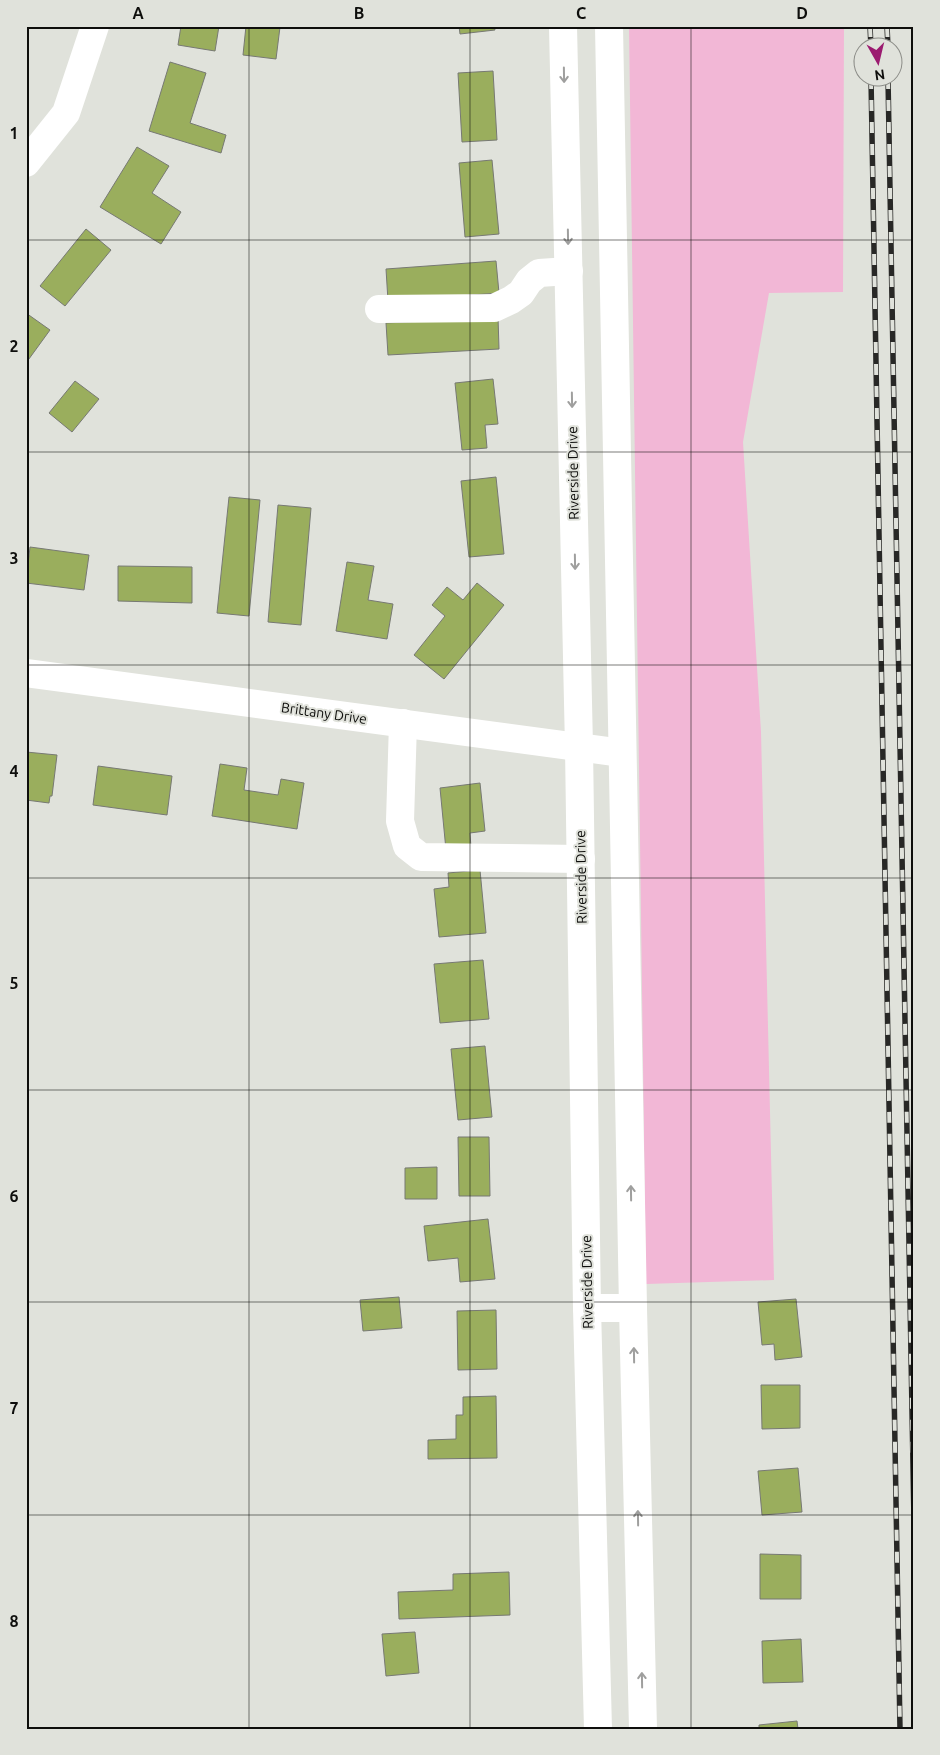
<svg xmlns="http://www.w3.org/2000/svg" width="940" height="1755" font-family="Ubuntu,sans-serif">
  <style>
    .green { fill: #f2b7d6 }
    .building { fill: #9aae5d; stroke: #777973 }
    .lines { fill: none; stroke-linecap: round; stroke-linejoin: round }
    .minor { stroke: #fff; stroke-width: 28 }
    .rail-casing { stroke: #282826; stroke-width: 5.5 }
    .rail { stroke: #e0e2db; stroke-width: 4; stroke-dasharray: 11; stroke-linecap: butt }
    .oneway { stroke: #9f9f9e }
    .grid { fill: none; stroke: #0e0e0c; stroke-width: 1; stroke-opacity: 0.55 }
    .labels { text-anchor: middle; stroke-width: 4; stroke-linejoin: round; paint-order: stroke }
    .street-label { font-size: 14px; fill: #0e0e0c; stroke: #e0e2db }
    .neatline { fill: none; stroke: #0e0e0c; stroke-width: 2 }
    .grid-label { font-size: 16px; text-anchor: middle; font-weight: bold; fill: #0e0e0c }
  </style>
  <rect width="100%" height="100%" fill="#e0e2db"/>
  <!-- green -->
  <path class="green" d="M 629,26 L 844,26 L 843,292 L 769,293 L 743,442 L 761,732 L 774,1280 L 646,1284 Z"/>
  <!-- building -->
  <g class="building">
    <path d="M 181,26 L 219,26 L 215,51 L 178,45 Z"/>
    <path d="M 246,26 L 280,27 L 276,59 L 243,55 Z"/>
    <path d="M 459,26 L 494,26 L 495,30 L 460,34 Z"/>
    <path d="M 170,62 L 206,73 L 190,123 L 226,135 L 221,153 L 149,131 Z"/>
    <path d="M 493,71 L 497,140 L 462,142 L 458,73 Z"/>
    <path d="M 137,147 L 169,166 L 152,193 L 181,212 L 161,244 L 100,207 Z"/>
    <path d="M 492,160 L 499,234 L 465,237 L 459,163 Z"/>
    <path d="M 86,229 L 111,250 L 65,306 L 40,286 Z"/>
    <path d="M 496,261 L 499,293 L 388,301 L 386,269 Z"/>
    <path d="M 26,313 L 50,330 L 26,363 Z"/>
    <path d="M 498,317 L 499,349 L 388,355 L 386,323 Z"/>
    <path d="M 493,379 L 498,424 L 485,425 L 487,448 L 462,450 L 455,383 Z"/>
    <path d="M 75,381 L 99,399 L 72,432 L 49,413 Z"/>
    <path d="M 496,477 L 504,554 L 469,557 L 461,481 Z"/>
    <path d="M 229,497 L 260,500 L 249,616 L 217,613 Z"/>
    <path d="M 278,505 L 311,508 L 301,625 L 268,622 Z"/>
    <path d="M 30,547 L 89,555 L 84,590 L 26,583 Z"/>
    <path d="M 347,562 L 374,566 L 368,600 L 393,604 L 387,639 L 336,631 Z"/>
    <path d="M 118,566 L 192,567 L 192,603 L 118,601 Z"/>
    <path d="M 477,583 L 504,605 L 444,679 L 414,655 L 445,616 L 432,605 L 447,587 L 463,600 Z"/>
    <path d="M 26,752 L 57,755 L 52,796 L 50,796 L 49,803 L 26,800 Z"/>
    <path d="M 220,764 L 247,768 L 244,790 L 278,795 L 281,779 L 304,783 L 297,829 L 212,816 Z"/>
    <path d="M 98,766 L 172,776 L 167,815 L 93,805 Z"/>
    <path d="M 480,783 L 485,831 L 470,833 L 471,848 L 446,850 L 440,788 Z"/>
    <path d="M 480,870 L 486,933 L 439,937 L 434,889 L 449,887 L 448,873 Z"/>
    <path d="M 483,960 L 489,1019 L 440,1023 L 434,964 Z"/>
    <path d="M 485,1046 L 492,1117 L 458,1120 L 451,1049 Z"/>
    <path d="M 458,1137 L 489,1137 L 490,1196 L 459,1196 Z"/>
    <path d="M 437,1167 L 437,1199 L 405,1199 L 405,1168 Z"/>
    <path d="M 488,1219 L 495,1279 L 460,1282 L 458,1258 L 428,1261 L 424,1226 Z"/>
    <path d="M 399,1297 L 402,1328 L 363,1331 L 360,1300 Z"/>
    <path d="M 796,1299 L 802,1357 L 775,1360 L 774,1344 L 762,1345 L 758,1302 Z"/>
    <path d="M 496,1310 L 497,1369 L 458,1370 L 457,1311 Z"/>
    <path d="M 761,1385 L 800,1385 L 800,1428 L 762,1429 Z"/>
    <path d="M 496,1396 L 497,1458 L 428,1459 L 428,1440 L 456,1439 L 456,1415 L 463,1415 L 463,1397 Z"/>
    <path d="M 798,1468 L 802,1512 L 762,1515 L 758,1471 Z"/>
    <path d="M 760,1554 L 801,1555 L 801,1599 L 760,1599 Z"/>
    <path d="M 509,1572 L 510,1615 L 399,1619 L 398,1592 L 453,1590 L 453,1574 Z"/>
    <path d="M 415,1632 L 419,1673 L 386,1676 L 382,1634 Z"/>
    <path d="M 801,1639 L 803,1682 L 763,1683 L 762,1641 Z"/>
    <path d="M 797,1721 L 798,1729 L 759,1729 L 759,1725 Z"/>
  </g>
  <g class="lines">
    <!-- minor -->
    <g class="minor">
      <path d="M 563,26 L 579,747 L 587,1308 L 598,1729"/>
      <path d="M 609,26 L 633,1308 L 643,1729"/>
      <path d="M 26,163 L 66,113 L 95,26"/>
      <path d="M 379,309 L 494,308 L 511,300 L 521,293 L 529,281 L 539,273 L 569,271"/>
      <path d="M 26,673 L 622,753"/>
      <path d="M 403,723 L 400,821 L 407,846 L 421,857 L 581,859"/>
      <path d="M 587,1308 L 633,1308"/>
    </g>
    <!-- rail casing -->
    <g class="rail-casing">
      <g id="rail">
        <path d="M 870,26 L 871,48"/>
        <path d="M 887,26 L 888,48"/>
        <path d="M 871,78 L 900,1729"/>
        <path d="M 888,78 L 914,1521"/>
      </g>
    </g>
    <!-- rail -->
    <use href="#rail" class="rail"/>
  </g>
  <!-- one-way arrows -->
  <defs><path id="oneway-shaft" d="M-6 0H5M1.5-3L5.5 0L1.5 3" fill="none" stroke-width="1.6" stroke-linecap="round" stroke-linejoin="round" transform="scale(1.25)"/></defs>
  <g class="oneway">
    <use href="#oneway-shaft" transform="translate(564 75) rotate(89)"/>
    <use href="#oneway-shaft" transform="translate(568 237) rotate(89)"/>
    <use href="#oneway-shaft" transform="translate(572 400) rotate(89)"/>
    <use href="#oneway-shaft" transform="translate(575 562) rotate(89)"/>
    <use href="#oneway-shaft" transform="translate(631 1193) rotate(-91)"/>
    <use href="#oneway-shaft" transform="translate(634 1355) rotate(-91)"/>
    <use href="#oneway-shaft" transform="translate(638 1518) rotate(-91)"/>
    <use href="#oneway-shaft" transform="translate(642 1680) rotate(-91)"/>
  </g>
  <!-- grid -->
  <path class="grid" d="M 249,26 L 249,1729M 470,26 L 470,1729M 691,26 L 691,1729M 26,240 L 914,240M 26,452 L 914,452M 26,665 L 914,665M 26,878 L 914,878M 26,1090 L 914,1090M 26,1302 L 914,1302M 26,1515 L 914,1515"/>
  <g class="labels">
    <!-- street labels -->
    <g class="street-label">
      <text transform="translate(573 473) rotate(-91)" y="5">Riverside Drive</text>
      <text transform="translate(324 713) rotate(8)" y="5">Brittany Drive</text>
      <text transform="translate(581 877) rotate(-91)" y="5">Riverside Drive</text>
      <text transform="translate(587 1282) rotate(-91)" y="5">Riverside Drive</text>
    </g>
  </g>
  <!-- border -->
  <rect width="940" height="1755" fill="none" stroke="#e0e2db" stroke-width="55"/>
  <!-- north arrow -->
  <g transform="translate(878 62) rotate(172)"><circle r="24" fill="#e0e2db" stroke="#8c8d88"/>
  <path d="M0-4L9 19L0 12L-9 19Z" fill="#9b1b70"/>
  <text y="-8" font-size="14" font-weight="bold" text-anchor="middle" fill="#0e0e0c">N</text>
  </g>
  <rect x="28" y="28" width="884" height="1700" class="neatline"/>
  <g class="grid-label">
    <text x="138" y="19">A</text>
    <text x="359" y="19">B</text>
    <text x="581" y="19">C</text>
    <text x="802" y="19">D</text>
    <text x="14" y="139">1</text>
    <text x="14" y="352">2</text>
    <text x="14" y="564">3</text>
    <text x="14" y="777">4</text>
    <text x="14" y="989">5</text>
    <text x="14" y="1202">6</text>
    <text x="14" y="1414">7</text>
    <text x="14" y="1627">8</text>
  </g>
</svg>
